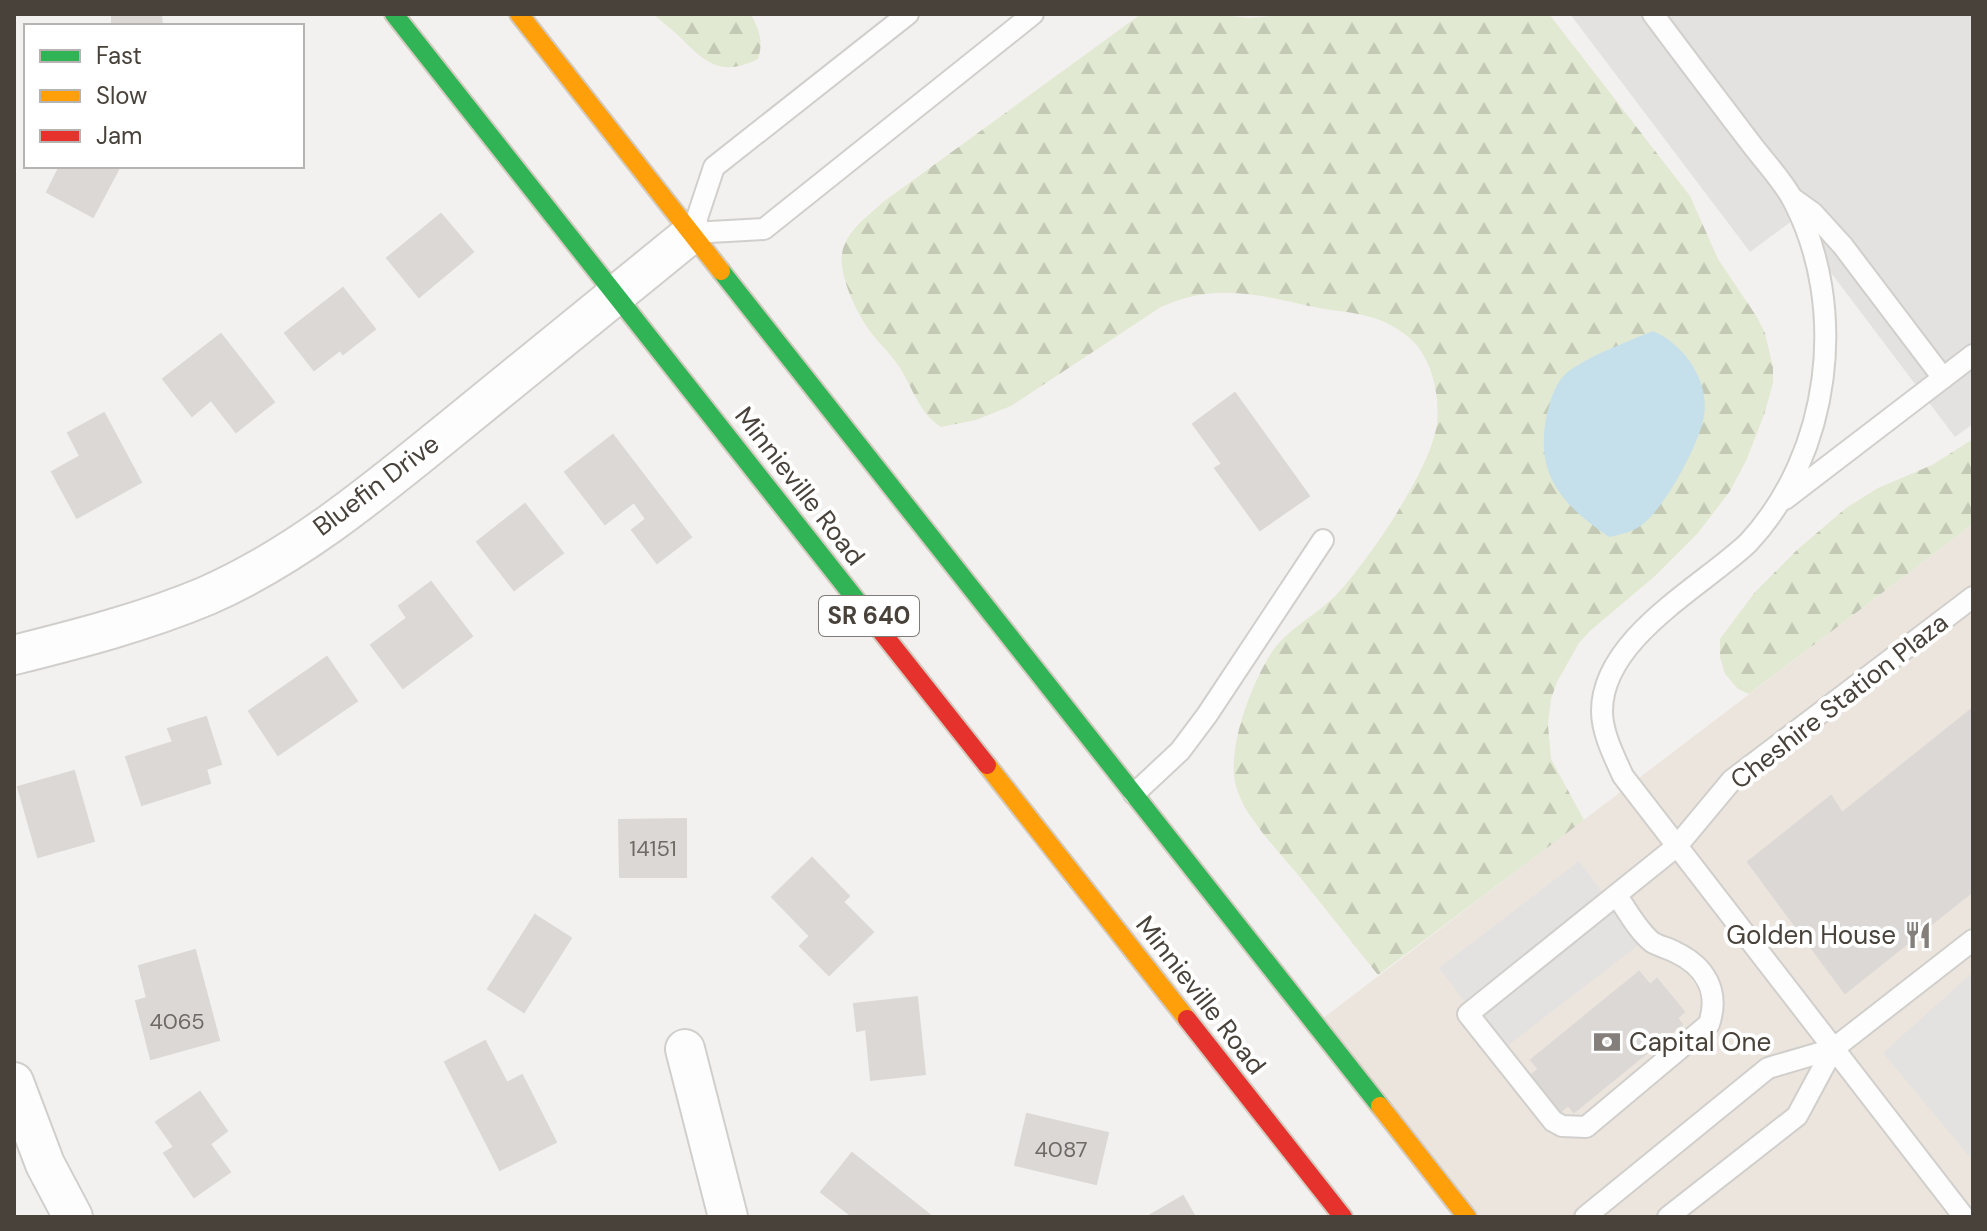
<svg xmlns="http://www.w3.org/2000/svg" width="1987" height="1231" font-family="'DM Sans',sans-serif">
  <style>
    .commercial { fill: #ece5dd }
    .forest { fill: url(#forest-firs) }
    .parking { fill: #e4e2e0 }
    .water { fill: #c5e0eb }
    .building { fill: #dbd8d6; stroke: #dbd8d5; stroke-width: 2 }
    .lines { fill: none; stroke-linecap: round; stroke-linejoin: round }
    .lane-casing { stroke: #d1cfcc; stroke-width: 24 }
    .street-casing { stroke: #d1cfcc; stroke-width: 42 }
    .fast-casing { stroke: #d3cabf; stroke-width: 22 }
    .slow-casing { stroke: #d3cabf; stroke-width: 22 }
    .jam-casing { stroke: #d3cabf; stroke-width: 22 }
    .lane { stroke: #fdfdfd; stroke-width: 20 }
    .street { stroke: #fdfdfd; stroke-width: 38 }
    .fast { stroke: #30b455; stroke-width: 18 }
    .slow { stroke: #ff9f0a; stroke-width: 18 }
    .jam { stroke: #e5322d; stroke-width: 18 }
    .labels { text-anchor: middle; stroke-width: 8; stroke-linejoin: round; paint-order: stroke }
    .number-label { font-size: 22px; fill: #6e6963 }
    .shield { fill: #fff; stroke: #7f7b76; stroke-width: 2 }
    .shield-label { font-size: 24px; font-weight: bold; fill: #48423b }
    .street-label { font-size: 26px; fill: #48423b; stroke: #fff }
    .poi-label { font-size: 26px; fill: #48423b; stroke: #fff; text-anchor: end }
  </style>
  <defs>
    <pattern id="forest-firs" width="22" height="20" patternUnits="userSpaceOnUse" patternTransform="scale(2)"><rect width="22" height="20" fill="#e2e9d2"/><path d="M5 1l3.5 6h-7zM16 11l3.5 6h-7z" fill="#c3c9b5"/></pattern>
  </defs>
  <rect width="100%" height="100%" fill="#f3f1ef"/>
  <!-- commercial -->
  <path class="commercial" d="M 1973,524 L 1973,1217 L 1466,1217 L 1314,1025 Z"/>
  <!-- forest -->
  <g class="forest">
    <path d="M 653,14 L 751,14 C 759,30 764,41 758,59 C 723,76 707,65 682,39 C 673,30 662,22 653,14 Z"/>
    <path d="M 1141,14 L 1214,14 L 1249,18 L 1298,14 L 1549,14 L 1690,196 L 1718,259 L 1757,317 L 1765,333 L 1773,367 L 1773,383 L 1764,415 L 1746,461 L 1730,491 L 1698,533 L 1655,576 L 1590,631 L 1579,643 L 1557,682 L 1551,699 L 1548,725 L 1551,759 L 1584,820 L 1378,975 C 1353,944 1328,912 1303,881 C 1281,853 1237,811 1234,776 C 1231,738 1251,686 1270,655 C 1286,629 1316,616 1337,594 C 1368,561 1432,468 1437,423 C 1440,393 1431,354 1406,335 C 1374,310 1344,314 1309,306 C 1256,294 1213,283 1161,307 L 1011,406 L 976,420 L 941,427 C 920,414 913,389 900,368 C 890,352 875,340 865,324 C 854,307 839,274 842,254 C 845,232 868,216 883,202 Z"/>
    <path d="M 1973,439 L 1973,524 L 1749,694 L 1738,689 L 1725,674 L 1720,657 L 1720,639 L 1755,592 L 1798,549 L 1846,508 L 1878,488 L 1932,465 Z"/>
  </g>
  <!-- parking -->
  <g class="parking">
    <path d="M 1570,14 L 1973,14 L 1973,424 L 1955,437 L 1792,221 L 1750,252 Z"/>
    <path d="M 1579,861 L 1641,943 L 1502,1050 L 1439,968 Z"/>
    <path d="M 1973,972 L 1973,1161 L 1883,1053 Z"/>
  </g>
  <!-- water -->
  <path class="water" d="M 1653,331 C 1684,344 1710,381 1704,416 C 1700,443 1665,507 1643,524 C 1633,532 1622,534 1609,537 C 1561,504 1534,474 1547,414 C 1551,398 1555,382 1569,371 C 1587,357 1631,340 1653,331 Z"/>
  <!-- building -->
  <g class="building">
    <path d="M 112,14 L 161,14 L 162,26 L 112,26 Z"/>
    <path d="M 60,166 L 111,166 L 118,170 L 93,217 L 47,192 Z"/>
    <path d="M 441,214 L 473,252 L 419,297 L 387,258 Z"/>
    <path d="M 343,288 L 375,329 L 343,354 L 340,350 L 314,370 L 285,333 Z"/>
    <path d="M 221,334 L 274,402 L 236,432 L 211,400 L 192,416 L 163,379 Z"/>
    <path d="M 1235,393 L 1309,496 L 1260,530 L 1215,468 L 1222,464 L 1193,424 Z"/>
    <path d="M 104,413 L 141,482 L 77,518 L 52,472 L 80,456 L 68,433 Z"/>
    <path d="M 613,435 L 691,537 L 657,563 L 632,530 L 646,519 L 634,502 L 605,524 L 565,472 Z"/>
    <path d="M 525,504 L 563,553 L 514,590 L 477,542 Z"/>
    <path d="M 431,582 L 472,636 L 403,688 L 371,645 L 407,618 L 399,606 Z"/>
    <path d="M 327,657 L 357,701 L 278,755 L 249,711 Z"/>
    <path d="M 1973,708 L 1973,891 L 1845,993 L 1748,862 L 1831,796 L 1842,813 Z"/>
    <path d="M 206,717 L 221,764 L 206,769 L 210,783 L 142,805 L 126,757 L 173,742 L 168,729 Z"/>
    <path d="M 74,771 L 94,841 L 38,857 L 18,787 Z"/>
    <path d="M 686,819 L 686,877 L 620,877 L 619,820 Z"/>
    <path d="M 812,858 L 849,896 L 843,902 L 873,932 L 829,975 L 800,946 L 810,936 L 772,897 Z"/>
    <path d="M 535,915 L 571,938 L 524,1012 L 488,989 Z"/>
    <path d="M 195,950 L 219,1040 L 151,1059 L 136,1001 L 147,998 L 139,966 Z"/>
    <path d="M 1639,972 L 1650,985 L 1657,979 L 1684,1012 L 1677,1018 L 1682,1024 L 1574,1112 L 1568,1105 L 1559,1113 L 1530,1076 L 1539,1069 L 1531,1060 Z"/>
    <path d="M 917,997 L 925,1074 L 871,1080 L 866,1029 L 857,1031 L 854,1004 Z"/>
    <path d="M 485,1041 L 507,1083 L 522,1075 L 556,1142 L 500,1170 L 445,1062 Z"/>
    <path d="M 200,1092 L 227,1131 L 210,1144 L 230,1172 L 194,1197 L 164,1153 L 174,1147 L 156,1122 Z"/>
    <path d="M 1027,1114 L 1108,1133 L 1096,1184 L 1015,1165 Z"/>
    <path d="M 852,1153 L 930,1215 L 928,1217 L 853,1217 L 821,1192 Z"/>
    <path d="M 1183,1196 L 1195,1217 L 1147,1217 Z"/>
  </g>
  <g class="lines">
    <!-- lane casing -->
    <g class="lane-casing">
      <g id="lane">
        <path d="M 908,14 L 714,167 L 692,233 L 764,229 L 1033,14"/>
        <path d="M 1653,14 C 1685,57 1717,99 1749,141 C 1763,160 1782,179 1793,200 C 1849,307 1831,454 1748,543 C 1700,588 1602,639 1602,711 C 1602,733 1614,756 1623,776 L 1964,1217"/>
        <path d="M 1792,198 L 1813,213 L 1843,246 L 1943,378"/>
        <path d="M 1785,499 L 1973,355"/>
        <path d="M 1134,794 L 1180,751 L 1207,715 L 1323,540"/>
        <path d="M 1617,896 C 1627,910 1638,931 1652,942 C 1658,946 1668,948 1675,952 C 1705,966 1720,991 1709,1024 L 1586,1127 L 1562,1126 L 1553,1121 L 1468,1014 L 1677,846 L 1732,780 L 1973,597"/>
        <path d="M 1585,1217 L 1768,1068 L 1833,1049 L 1973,940"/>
        <path d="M 1668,1217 L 1797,1116 L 1833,1049"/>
      </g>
    </g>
    <!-- street casing -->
    <g class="street-casing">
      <g id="street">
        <path d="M 14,655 C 78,639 144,622 206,596 C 300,555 382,485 461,421 C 538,358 615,296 692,233"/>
        <path d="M 685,1049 L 728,1217"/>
        <path d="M 14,1082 L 45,1164 L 73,1217"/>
      </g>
    </g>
    <!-- fast casing -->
    <g class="fast-casing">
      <g id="fast">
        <path d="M 394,14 L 865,611"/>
        <path d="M 721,271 L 1380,1106"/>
      </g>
    </g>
    <!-- slow casing -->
    <g class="slow-casing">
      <g id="slow">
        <path d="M 519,14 L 721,271"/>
        <path d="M 987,765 L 1187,1019"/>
        <path d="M 1380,1106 L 1467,1217"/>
      </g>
    </g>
    <!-- jam casing -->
    <g class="jam-casing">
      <g id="jam">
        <path d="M 865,611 L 987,765"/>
        <path d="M 1187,1019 L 1343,1217"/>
      </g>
    </g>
    <!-- lane -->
    <use href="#lane" class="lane"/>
    <!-- street -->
    <use href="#street" class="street"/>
    <!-- fast -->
    <use href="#fast" class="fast"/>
    <!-- slow -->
    <use href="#slow" class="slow"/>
    <!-- jam -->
    <use href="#jam" class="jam"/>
  </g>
  <!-- icons -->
  <defs>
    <g id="restaurant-bare" transform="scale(2.16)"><path d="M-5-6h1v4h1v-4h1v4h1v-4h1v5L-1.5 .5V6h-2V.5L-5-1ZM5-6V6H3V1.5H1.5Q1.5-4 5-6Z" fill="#847f7a" stroke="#fff" stroke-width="2.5" paint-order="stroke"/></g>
    <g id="bank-bare" transform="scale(2.16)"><path d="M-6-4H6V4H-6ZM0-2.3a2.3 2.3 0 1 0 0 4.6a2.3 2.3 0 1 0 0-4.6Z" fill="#847f7a" stroke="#fff" stroke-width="2.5" paint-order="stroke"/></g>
  </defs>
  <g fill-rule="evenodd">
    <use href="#restaurant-bare" x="1918" y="935"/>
    <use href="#bank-bare" x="1607" y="1042"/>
  </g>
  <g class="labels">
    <!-- number labels -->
    <g class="number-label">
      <text x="653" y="856">14151</text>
      <text x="177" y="1029">4065</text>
      <text x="1061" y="1157">4087</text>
    </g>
    <!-- shield labels -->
    <rect class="shield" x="819" y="596" width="100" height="40" rx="6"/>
    <g class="shield-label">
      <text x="869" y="624">SR 640</text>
    </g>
    <!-- street labels -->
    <g class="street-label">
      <text transform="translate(376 485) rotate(-37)" y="9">Bluefin Drive</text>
      <text transform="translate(800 486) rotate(52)" y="9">Minnieville Road</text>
      <text transform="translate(1839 701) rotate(-38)" y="9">Cheshire Station Plaza</text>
      <text transform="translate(1201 995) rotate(52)" y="9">Minnieville Road</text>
    </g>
    <!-- poi labels -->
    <g class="poi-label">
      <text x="1896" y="944">Golden House</text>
      <text x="1629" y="1051" text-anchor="start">Capital One</text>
    </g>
  </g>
  <!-- border -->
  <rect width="1987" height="1231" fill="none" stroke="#48423b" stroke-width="32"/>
  <!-- legend -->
  <rect x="24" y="24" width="280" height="144" fill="#ffffff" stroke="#b6b3b1" stroke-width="2"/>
  <rect x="40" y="50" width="40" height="12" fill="#30b455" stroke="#b6b3b1" stroke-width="2"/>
  <text x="96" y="64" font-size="24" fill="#48423b">Fast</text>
  <rect x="40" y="90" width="40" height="12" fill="#ff9f0a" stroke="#b6b3b1" stroke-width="2"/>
  <text x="96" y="104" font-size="24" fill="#48423b">Slow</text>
  <rect x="40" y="130" width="40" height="12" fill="#e5322d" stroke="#b6b3b1" stroke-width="2"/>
  <text x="96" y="144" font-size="24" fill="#48423b">Jam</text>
</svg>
